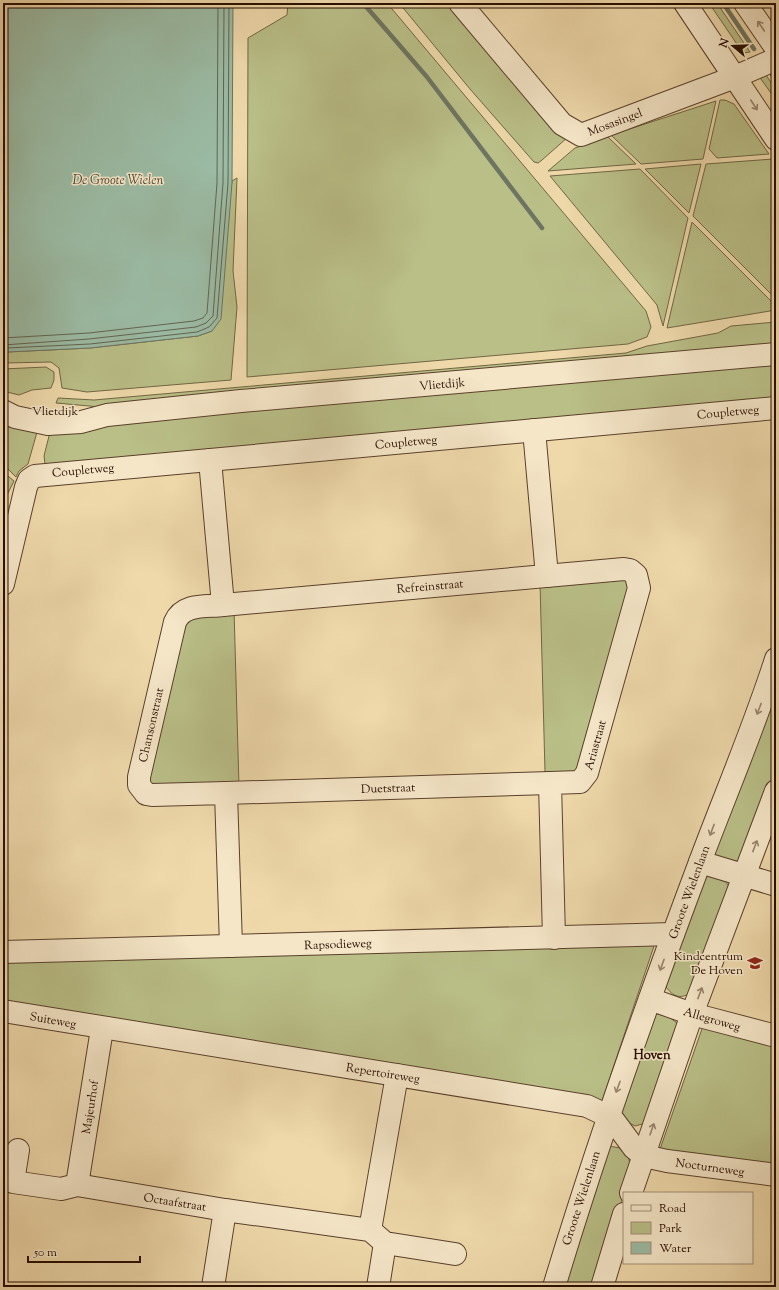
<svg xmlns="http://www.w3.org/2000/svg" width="779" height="1290" font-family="'Sorts Mill Goudy',serif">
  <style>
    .green { fill: #babf88; stroke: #716644 }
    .water { fill: #9bbba4; stroke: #6d7562 }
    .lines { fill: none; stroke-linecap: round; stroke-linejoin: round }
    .shore { stroke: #626452; stroke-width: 1 }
    .stream { stroke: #6d7562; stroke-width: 4.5 }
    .minor-casing { stroke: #5a402b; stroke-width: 24 }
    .minor { stroke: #f5e6c8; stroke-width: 22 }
    .oneway { stroke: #99846e }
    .labels { text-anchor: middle; stroke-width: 3; stroke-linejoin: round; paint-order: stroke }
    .street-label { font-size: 12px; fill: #280d00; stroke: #f5e6c8 }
    .poi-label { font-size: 12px; fill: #280d00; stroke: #f5e6c8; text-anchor: end }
    .water-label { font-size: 13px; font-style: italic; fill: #504a39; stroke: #f5e6c8 }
    .neighbourhood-label { font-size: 13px; font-weight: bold; fill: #280d00; stroke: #f5e6c8 }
  </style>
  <rect width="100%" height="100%" fill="#efd9ab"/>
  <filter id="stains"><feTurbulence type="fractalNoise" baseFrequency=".005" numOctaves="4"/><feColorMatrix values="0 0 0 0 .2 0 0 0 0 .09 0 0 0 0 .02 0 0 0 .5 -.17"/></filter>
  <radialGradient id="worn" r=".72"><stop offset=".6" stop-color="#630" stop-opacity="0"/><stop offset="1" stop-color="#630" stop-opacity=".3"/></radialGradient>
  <!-- green -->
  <g class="green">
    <path d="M 288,3 L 387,3 L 646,311 L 651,327 L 647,337 L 628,344 L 247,377 L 248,38 L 287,15 Z"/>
    <path d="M 399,3 L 454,3 L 568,137 L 542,160 L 538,163 L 534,162 L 470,89 Z"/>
    <path d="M 709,3 L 717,3 L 750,52 L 743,53 Z"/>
    <path d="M 764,72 L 776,90 L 776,100 L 758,75 Z"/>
    <path d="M 720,100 L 725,100 L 734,104 L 769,154 L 717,158 L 709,149 Z"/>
    <path d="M 716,101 L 703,159 L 641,164 L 611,135 Z"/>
    <path d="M 608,137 L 636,164 L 548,171 L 575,148 Z"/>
    <path d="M 773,159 L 776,165 L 776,299 L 693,216 L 706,164 Z"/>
    <path d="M 701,164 L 689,213 L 645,169 Z"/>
    <path d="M 640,169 L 688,218 L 663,326 L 657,305 L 550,176 Z"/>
    <path d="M 237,178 L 233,271 L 237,307 L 231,380 L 87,392 L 62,388 L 59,368 L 51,362 L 3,363 L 3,356 L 7,352 L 90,348 L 198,336 L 212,331 L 232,181 Z"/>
    <path d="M 692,222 L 776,306 L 776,310 L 667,328 Z"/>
    <path d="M 776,322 L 776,345 L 100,407 L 56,403 L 58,398 L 94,400 L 626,353 L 647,346 L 718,333 L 731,326 Z"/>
    <path d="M 776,360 L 776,400 L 51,466 L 45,464 L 44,456 L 51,428 Z"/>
    <path d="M 46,367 L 54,372 L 54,380 L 51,388 L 32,390 L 19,395 L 3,391 L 3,369 Z"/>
    <path d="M 3,425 L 37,432 L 28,464 L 19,471 L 16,477 L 3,464 Z"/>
    <path d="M 3,472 L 14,481 L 3,503 Z"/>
    <path d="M 631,578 L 578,772 L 569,777 L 545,772 L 540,583 Z"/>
    <path d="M 234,609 L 239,787 L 146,786 L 181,620 Z"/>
    <path d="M 768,699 L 776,702 L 776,778 L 747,855 C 738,866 725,862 715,854 L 714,847 Z"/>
    <path d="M 709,876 C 723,878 727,880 732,894 L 695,989 C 682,1001 673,998 664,984 L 702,879 Z"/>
    <path d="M 655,943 L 602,1101 L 3,1005 L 3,960 Z"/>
    <path d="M 654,1013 L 669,1017 L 677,1023 L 679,1034 L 646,1123 L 635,1126 L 626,1121 L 618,1110 Z"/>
    <path d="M 703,1026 L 776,1044 L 776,1165 L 659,1152 Z"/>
    <path d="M 609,1146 L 620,1148 L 629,1159 L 631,1172 L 595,1287 L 559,1287 Z"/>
  </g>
  <!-- water -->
  <path class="water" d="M 3,3 L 233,3 L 232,183 L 221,319 L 212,331 L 198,336 L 90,348 L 7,352 L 3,356 Z"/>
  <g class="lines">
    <!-- shore -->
    <g class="shore">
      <path d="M 3,338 L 89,333 L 194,321 L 203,318 L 207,313 L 217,183 L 218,3"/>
      <path d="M 3,345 L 89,339 L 196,327 L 206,323 L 213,316 L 223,183 L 224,3"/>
      <path d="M 3,351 L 7,348 L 90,344 L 197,332 L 209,327 L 217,318 L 228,183 L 229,3"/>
    </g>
    <!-- stream -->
    <g class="stream">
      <path d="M 363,3 L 427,77 L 542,228"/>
      <path d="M 723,3 L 754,49"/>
      <path d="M 771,73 L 776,80"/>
    </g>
    <!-- minor casing -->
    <g class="minor-casing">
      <g id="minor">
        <path d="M 460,3 L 562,124 L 581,135 L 735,77 L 776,59"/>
        <path d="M 685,3 L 776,139"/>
        <path d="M 745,3 L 776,48"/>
        <path d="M 3,411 L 15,417 L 48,424 L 81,422 L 107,415 L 241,401 L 776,354"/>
        <path d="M 534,430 L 547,576"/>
        <path d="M 210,460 L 223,605 C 206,607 183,603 175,622 L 139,777 L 139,785 L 146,794 L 152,795 L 226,793 L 231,946"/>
        <path d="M 3,584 L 26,487 L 29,480 L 35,476 L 776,408"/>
        <path d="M 223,605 L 624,569 L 630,570 L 636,575 L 639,588 L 587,773 L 580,782 L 550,783 L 554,938"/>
        <path d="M 226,793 L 550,783"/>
        <path d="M 700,862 L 776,885"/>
        <path d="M 3,952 L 673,934"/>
        <path d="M 650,999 L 692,1014 L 776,1036"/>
        <path d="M 3,1011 L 587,1106 L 608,1116 L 614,1121 L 634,1148 L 644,1156 L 667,1161 L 776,1175"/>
        <path d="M 18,1150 L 13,1182 L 61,1189 L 77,1185 L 225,1210 L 370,1230 L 385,1243 L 455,1254"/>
        <path d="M 77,1185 L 102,1029"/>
        <path d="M 631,1193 L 692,1014 L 776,791"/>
        <path d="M 370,1230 L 397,1075"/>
        <path d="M 213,1287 L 225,1210"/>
        <path d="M 378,1287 L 385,1243"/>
        <path d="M 554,1287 C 597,1144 647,1003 700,862 C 725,795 754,728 776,659"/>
        <path d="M 602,1287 L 624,1214"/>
      </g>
    </g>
    <!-- minor -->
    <use href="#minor" class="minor"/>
  </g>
  <!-- one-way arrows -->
  <defs><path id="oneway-shaft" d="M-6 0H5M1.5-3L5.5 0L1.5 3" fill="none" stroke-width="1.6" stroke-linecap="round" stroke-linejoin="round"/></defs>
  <g class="oneway">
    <use href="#oneway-shaft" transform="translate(761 26) rotate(-124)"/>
    <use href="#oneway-shaft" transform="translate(754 105) rotate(57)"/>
    <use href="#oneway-shaft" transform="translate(759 709) rotate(111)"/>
    <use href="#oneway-shaft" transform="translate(712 830) rotate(111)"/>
    <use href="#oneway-shaft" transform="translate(755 846) rotate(-69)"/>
    <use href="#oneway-shaft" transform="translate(662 965) rotate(110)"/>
    <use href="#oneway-shaft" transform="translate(700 993) rotate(-69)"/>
    <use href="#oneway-shaft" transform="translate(618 1087) rotate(110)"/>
    <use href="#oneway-shaft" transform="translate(652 1129) rotate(-71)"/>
  </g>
  <!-- icons -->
  <defs>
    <g id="school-bare" transform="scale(1.2)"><path d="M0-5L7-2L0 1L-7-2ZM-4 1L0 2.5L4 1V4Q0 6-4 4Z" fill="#8f2418" stroke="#f5e6c8" stroke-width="2.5" paint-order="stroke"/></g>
  </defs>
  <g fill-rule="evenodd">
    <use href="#school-bare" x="755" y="963"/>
  </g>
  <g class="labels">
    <!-- street labels -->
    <g class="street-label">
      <text transform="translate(615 122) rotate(-21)" y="4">Mosasingel</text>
      <text transform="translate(442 384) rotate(-5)" y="4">Vlietdijk</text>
      <text x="55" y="415">Vlietdijk</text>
      <text transform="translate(728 412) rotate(-5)" y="4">Coupletweg</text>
      <text transform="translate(406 442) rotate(-5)" y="4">Coupletweg</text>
      <text transform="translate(83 470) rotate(-5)" y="4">Coupletweg</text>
      <text transform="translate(430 586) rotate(-5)" y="4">Refreinstraat</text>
      <text transform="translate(151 725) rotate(-77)" y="4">Chansonstraat</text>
      <text transform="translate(595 745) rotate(-74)" y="4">Ariastraat</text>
      <text transform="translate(388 788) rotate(-2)" y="4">Duetstraat</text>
      <text transform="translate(689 892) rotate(-70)" y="4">Groote Wielenlaan</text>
      <text transform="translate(338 944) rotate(-2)" y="4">Rapsodieweg</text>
      <text transform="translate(712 1019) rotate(16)" y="4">Allegroweg</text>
      <text transform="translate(53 1020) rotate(10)" y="4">Suiteweg</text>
      <text transform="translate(383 1073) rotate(9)" y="4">Repertoireweg</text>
      <text transform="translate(90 1107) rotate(-81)" y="4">Majeurhof</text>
      <text transform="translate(710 1167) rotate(8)" y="4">Nocturneweg</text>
      <text transform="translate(581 1198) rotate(-72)" y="4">Groote Wielenlaan</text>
      <text transform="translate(175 1202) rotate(9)" y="4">Octaafstraat</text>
    </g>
    <!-- poi labels -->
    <g class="poi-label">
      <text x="743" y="960">Kindcentrum<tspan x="743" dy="14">De Hoven</tspan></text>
    </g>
    <!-- water labels -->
    <g class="water-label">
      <text x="118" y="184">De Groote Wielen</text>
    </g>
    <!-- neighbourhood labels -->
    <g class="neighbourhood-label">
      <text x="652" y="1059">Hoven</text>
    </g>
  </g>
  <!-- margin -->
  <rect width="779" height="1290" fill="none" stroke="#efd9ab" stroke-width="16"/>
  <rect x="4" y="4" width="771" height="1282" fill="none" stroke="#280d00" stroke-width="2"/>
  <rect x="8" y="8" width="763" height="1274" fill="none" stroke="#280d00"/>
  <!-- legend -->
  <rect x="623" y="1192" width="130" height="72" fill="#f5e6c8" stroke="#a38f78"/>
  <rect x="631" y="1205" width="20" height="6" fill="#f5e6c8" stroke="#a38f78"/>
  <text x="659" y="1212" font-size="12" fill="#280d00">Road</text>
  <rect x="631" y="1222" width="20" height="12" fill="#babf88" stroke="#a38f78"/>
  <text x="659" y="1232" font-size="12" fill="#280d00">Park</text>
  <rect x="631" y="1242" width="20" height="12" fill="#9bbba4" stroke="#a38f78"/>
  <text x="659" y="1252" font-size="12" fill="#280d00">Water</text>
  <!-- north arrow -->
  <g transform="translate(733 46) rotate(289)" stroke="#f5e6c8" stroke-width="3" paint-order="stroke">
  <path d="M0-3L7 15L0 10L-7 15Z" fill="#280d00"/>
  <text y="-6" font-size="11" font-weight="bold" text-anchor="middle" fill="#280d00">N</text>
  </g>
  <!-- scale -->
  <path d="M28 1256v6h112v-6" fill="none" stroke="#280d00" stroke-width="2"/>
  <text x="34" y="1256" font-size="12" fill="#280d00" stroke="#f5e6c8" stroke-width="3" paint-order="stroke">50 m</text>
  <rect width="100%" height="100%" filter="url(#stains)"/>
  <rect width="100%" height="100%" fill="url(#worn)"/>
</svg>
